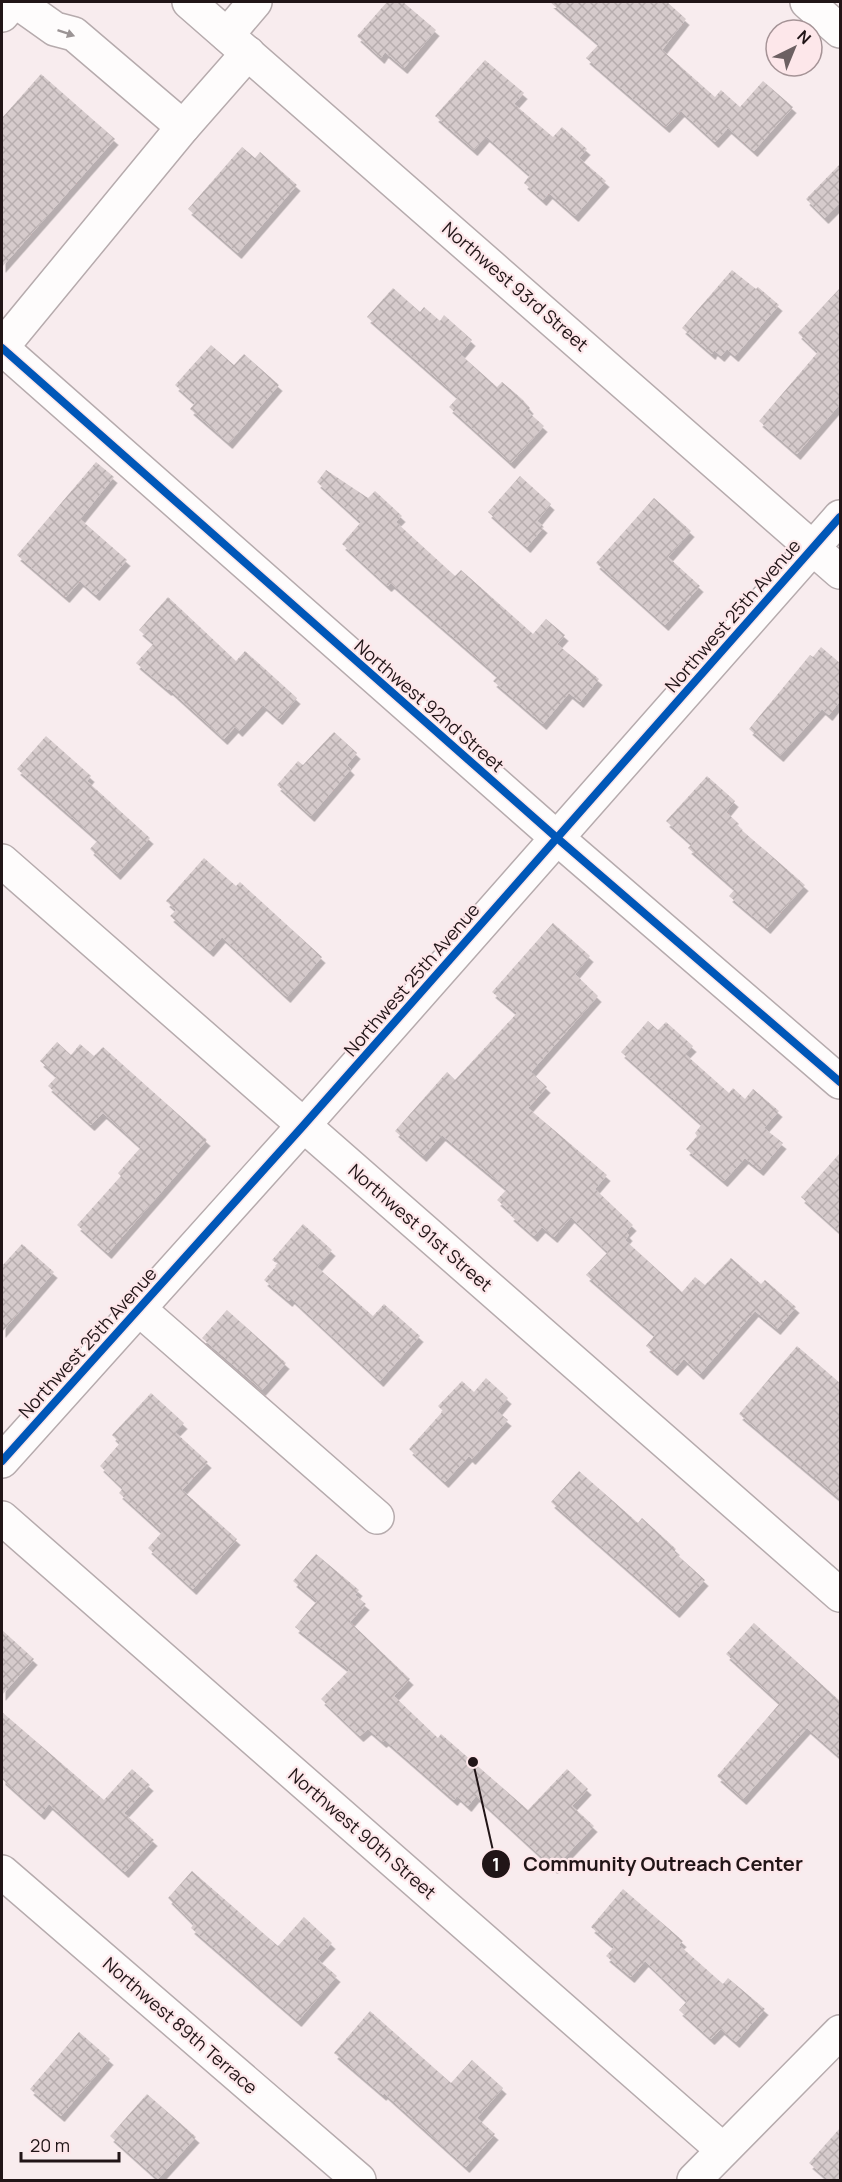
<svg xmlns="http://www.w3.org/2000/svg" width="842" height="2182" font-family="Manrope,sans-serif">
  <style>
    .building { fill: url(#building-cross-hatch); filter: url(#shadow) }
    .lines { fill: none; stroke-linecap: round; stroke-linejoin: round }
    .minor-casing { stroke: #b6abad; stroke-width: 36 }
    .major-casing { stroke: #b6abad; stroke-width: 36 }
    .minor { stroke: #fefcfc; stroke-width: 33 }
    .major { stroke: #fefcfc; stroke-width: 33 }
    .cycleway-casing { stroke: #fde7ea; stroke-width: 11 }
    .cycleway { stroke: #0057b8; stroke-width: 8 }
    .oneway { fill: #9b9495 }
    .labels { text-anchor: middle; stroke-width: 4.5; stroke-linejoin: round; paint-order: stroke }
    .street-label { font-size: 18px; fill: #211517; stroke: #fde7ea }
    .leader { fill: none; stroke: #211517; stroke-width: 2 }
    .callout-dot { fill: #211517; stroke: #fde7ea; stroke-width: 2 }
    .mark-label { font-size: 18px; text-anchor: middle; font-weight: bold; fill: #fff }
    .callout-label { font-size: 20px; text-anchor: middle; font-weight: bold; fill: #211517; stroke: #fde7ea; stroke-width: 4.5; stroke-linejoin: round; paint-order: stroke }
  </style>
  <defs>
    <pattern id="building-cross-hatch" width="8" height="8" patternUnits="userSpaceOnUse" patternTransform="scale(1.5)"><rect width="8" height="8" fill="#d6cbcc"/><path d="M0 0l8 8M0 8l8-8" fill="none" stroke="#b7adae"/></pattern>
    <filter id="shadow"><feDropShadow dx="3.5" dy="6" stdDeviation="0" flood-color="#0004"/></filter>
  </defs>
  <rect width="100%" height="100%" fill="#f8ecee"/>
  <!-- building -->
  <g class="building">
    <path d="M 387,2 L 403,2 L 436,30 L 404,68 L 385,52 L 381,58 L 357,36 Z"/>
    <path d="M 550,2 L 667,2 L 686,19 L 662,50 L 715,97 L 721,90 L 740,107 L 763,81 L 793,107 L 754,151 L 728,128 L 715,142 L 681,111 L 666,127 L 586,58 L 599,44 Z"/>
    <path d="M 485,60 L 524,93 L 514,104 L 553,137 L 562,127 L 587,149 L 579,158 L 606,181 L 575,216 L 549,193 L 543,200 L 524,183 L 530,175 L 486,136 L 474,150 L 435,116 Z"/>
    <path d="M 41,74 L 115,139 L 2,267 L 2,118 Z"/>
    <path d="M 242,147 L 255,158 L 260,152 L 297,185 L 238,253 L 188,209 Z"/>
    <path d="M 840,164 L 840,203 L 825,218 L 806,199 Z"/>
    <path d="M 732,270 L 756,289 L 758,287 L 779,305 L 735,356 L 727,349 L 721,356 L 714,350 L 712,354 L 682,328 Z"/>
    <path d="M 393,288 L 420,312 L 424,307 L 440,321 L 444,315 L 472,340 L 460,354 L 497,387 L 502,382 L 522,399 L 530,408 L 527,411 L 544,426 L 511,463 L 449,407 L 458,397 L 367,317 Z"/>
    <path d="M 840,288 L 840,404 L 797,454 L 759,421 L 818,352 L 798,333 Z"/>
    <path d="M 211,345 L 234,365 L 244,354 L 279,385 L 229,443 L 190,409 L 195,403 L 175,385 Z"/>
    <path d="M 96,462 L 114,477 L 80,519 L 127,560 L 96,595 L 80,581 L 66,597 L 17,555 Z"/>
    <path d="M 326,470 L 368,498 L 375,491 L 402,516 L 396,522 L 455,576 L 461,570 L 533,634 L 546,619 L 565,635 L 557,644 L 599,679 L 580,702 L 569,693 L 543,724 L 493,681 L 498,676 L 391,583 L 388,586 L 342,544 L 361,522 L 317,482 Z"/>
    <path d="M 520,476 L 551,504 L 537,521 L 544,527 L 527,547 L 488,512 Z"/>
    <path d="M 654,498 L 691,531 L 668,557 L 700,586 L 665,625 L 596,563 Z"/>
    <path d="M 168,597 L 236,661 L 245,651 L 297,698 L 279,719 L 263,705 L 239,731 L 235,727 L 224,739 L 169,689 L 168,690 L 136,663 L 154,643 L 139,630 Z"/>
    <path d="M 821,647 L 840,663 L 840,701 L 829,715 L 822,709 L 780,756 L 749,729 L 810,655 L 813,657 Z"/>
    <path d="M 334,732 L 357,753 L 347,765 L 351,769 L 311,816 L 277,785 L 298,761 L 303,765 Z"/>
    <path d="M 46,736 L 91,776 L 87,781 L 150,838 L 117,874 L 90,849 L 98,840 L 17,769 Z"/>
    <path d="M 707,776 L 735,801 L 726,812 L 739,824 L 737,826 L 805,885 L 767,928 L 729,896 L 735,889 L 688,848 L 692,844 L 666,821 Z"/>
    <path d="M 204,858 L 236,886 L 240,882 L 322,957 L 287,997 L 222,937 L 210,951 L 170,916 L 176,910 L 166,901 Z"/>
    <path d="M 553,923 L 590,956 L 575,974 L 598,996 L 531,1072 L 547,1087 L 528,1108 L 607,1175 L 595,1189 L 633,1225 L 626,1232 L 629,1235 L 625,1240 L 682,1292 L 695,1277 L 705,1285 L 731,1258 L 761,1284 L 765,1280 L 796,1307 L 777,1329 L 755,1311 L 700,1374 L 684,1359 L 674,1370 L 646,1346 L 655,1335 L 586,1275 L 608,1252 L 571,1217 L 554,1237 L 542,1227 L 534,1236 L 510,1215 L 512,1213 L 497,1200 L 507,1189 L 442,1135 L 423,1156 L 395,1131 L 447,1072 L 455,1080 L 517,1013 L 492,992 Z"/>
    <path d="M 648,1021 L 658,1030 L 666,1022 L 693,1046 L 685,1054 L 729,1093 L 733,1088 L 745,1099 L 753,1089 L 779,1111 L 764,1128 L 783,1143 L 760,1170 L 745,1158 L 724,1181 L 686,1149 L 697,1136 L 695,1133 L 702,1124 L 621,1052 Z"/>
    <path d="M 57,1042 L 71,1055 L 80,1044 L 94,1056 L 103,1047 L 207,1140 L 108,1253 L 77,1225 L 121,1176 L 118,1173 L 141,1147 L 103,1113 L 91,1125 L 48,1086 L 57,1076 L 40,1061 Z"/>
    <path d="M 840,1153 L 840,1232 L 801,1197 Z"/>
    <path d="M 303,1224 L 332,1250 L 317,1267 L 373,1316 L 384,1304 L 420,1336 L 380,1381 L 291,1298 L 289,1301 L 264,1280 L 278,1264 L 272,1260 Z"/>
    <path d="M 22,1244 L 54,1272 L 2,1332 L 2,1266 Z"/>
    <path d="M 227,1310 L 286,1363 L 262,1390 L 202,1338 Z"/>
    <path d="M 797,1346 L 840,1383 L 840,1499 L 739,1414 Z"/>
    <path d="M 486,1378 L 508,1398 L 497,1411 L 508,1420 L 472,1459 L 469,1456 L 445,1482 L 409,1449 L 443,1411 L 438,1406 L 462,1381 L 474,1392 Z"/>
    <path d="M 151,1393 L 184,1423 L 175,1432 L 208,1462 L 182,1490 L 237,1539 L 193,1589 L 148,1548 L 162,1532 L 119,1493 L 123,1488 L 100,1466 L 120,1443 L 112,1435 Z"/>
    <path d="M 579,1471 L 638,1523 L 642,1518 L 676,1549 L 674,1552 L 705,1580 L 676,1612 L 551,1502 Z"/>
    <path d="M 316,1554 L 359,1590 L 355,1595 L 366,1604 L 350,1622 L 410,1679 L 394,1696 L 438,1738 L 441,1734 L 528,1810 L 567,1769 L 588,1789 L 572,1806 L 594,1826 L 554,1868 L 476,1796 L 468,1806 L 457,1796 L 454,1800 L 385,1740 L 383,1742 L 368,1729 L 360,1736 L 321,1699 L 349,1670 L 295,1627 L 317,1601 L 293,1581 Z"/>
    <path d="M 754,1623 L 840,1701 L 840,1757 L 807,1728 L 743,1799 L 717,1776 L 780,1703 L 726,1654 Z"/>
    <path d="M 2,1630 L 34,1659 L 2,1695 Z"/>
    <path d="M 2,1712 L 104,1800 L 132,1769 L 150,1785 L 124,1813 L 154,1840 L 125,1872 L 49,1804 L 41,1814 L 2,1779 Z"/>
    <path d="M 192,1871 L 278,1946 L 304,1917 L 332,1943 L 317,1959 L 337,1976 L 298,2021 L 191,1928 L 194,1924 L 168,1898 Z"/>
    <path d="M 623,1889 L 683,1941 L 679,1945 L 723,1984 L 728,1978 L 765,2009 L 736,2042 L 721,2029 L 711,2039 L 679,2010 L 687,2001 L 645,1961 L 631,1977 L 606,1956 L 614,1947 L 591,1927 Z"/>
    <path d="M 370,2011 L 451,2083 L 472,2060 L 503,2088 L 477,2118 L 495,2134 L 466,2167 L 384,2093 L 383,2095 L 334,2053 Z"/>
    <path d="M 79,2032 L 110,2059 L 61,2116 L 30,2089 Z"/>
    <path d="M 147,2094 L 196,2137 L 158,2179 L 110,2136 Z"/>
    <path d="M 840,2128 L 840,2181 L 830,2181 L 809,2163 Z"/>
  </g>
  <g class="lines">
    <!-- minor casing -->
    <g class="minor-casing">
      <g id="minor">
        <path d="M 17,2 L 55,29 L 74,34 L 183,127"/>
        <path d="M 189,2 L 840,572"/>
        <path d="M 807,2 L 840,31"/>
        <path d="M 227,35 L 255,2"/>
        <path d="M 2,347 L 183,127 L 248,53"/>
        <path d="M 2,348 L 557,838 L 840,1082"/>
        <path d="M 2,861 L 840,1595"/>
        <path d="M 139,1309 L 377,1517"/>
        <path d="M 2,1461 L 303,1126 L 840,517"/>
        <path d="M 2,1518 L 723,2150"/>
        <path d="M 2,1872 L 359,2180"/>
        <path d="M 694,2180 L 840,2032"/>
      </g>
    </g>
    <!-- major casing -->
    <g class="major-casing">
      <path id="major" d="M 2,15 L 13,2"/>
    </g>
    <!-- minor -->
    <use href="#minor" class="minor"/>
    <!-- major -->
    <use href="#major" class="major"/>
    <!-- cycleway casing -->
    <g class="cycleway-casing">
      <g id="cycleway">
        <path d="M 2,348 L 557,838 L 840,1082"/>
        <path d="M 2,1461 L 303,1126 L 840,517"/>
      </g>
    </g>
    <!-- cycleway -->
    <use href="#cycleway" class="cycleway"/>
  </g>
  <!-- one-way arrows -->
  <defs><path id="oneway-solid" d="M-6-.8H1V-3.2L6.5 0L1 3.2V.8H-6Z" transform="scale(1.5)"/></defs>
  <use class="oneway" href="#oneway-solid" transform="translate(66 33) rotate(19)"/>
  <g class="labels">
    <!-- street labels -->
    <g class="street-label">
      <text transform="translate(515 287) rotate(41)" y="6">Northwest 93rd Street</text>
      <text transform="translate(733 616) rotate(-49)" y="6">Northwest 25th Avenue</text>
      <text transform="translate(429 706) rotate(41)" y="6">Northwest 92nd Street</text>
      <text transform="translate(412 980) rotate(-49)" y="6">Northwest 25th Avenue</text>
      <text transform="translate(420 1228) rotate(41)" y="6">Northwest 91st Street</text>
      <text transform="translate(88 1343) rotate(-48)" y="6">Northwest 25th Avenue</text>
      <text transform="translate(362 1834) rotate(41)" y="6">Northwest 90th Street</text>
      <text transform="translate(180 2026) rotate(41)" y="6">Northwest 89th Terrace</text>
    </g>
  </g>
  <!-- callouts -->
  <path class="leader" d="M473 1762L496 1864"/>
  <g class="callout-dot">
    <circle cx="473" cy="1762" r="6"/>
    <circle cx="496" cy="1864" r="15"/>
  </g>
  <g class="mark-label">
    <text x="496" y="1871">1</text>
  </g>
  <g class="callout-label">
    <text x="663" y="1871">Community Outreach Center</text>
  </g>
  <!-- border -->
  <rect width="842" height="2182" fill="none" stroke="#211517" stroke-width="6"/>
  <!-- north arrow -->
  <g transform="translate(794 48) rotate(43)"><circle r="28" fill="#fde7ea" stroke="#a59396" stroke-width="1.5"/>
  <path d="M0-4.5L10 22L0 15L-10 22Z" fill="#6c6062"/>
  <text y="-9" font-size="16" font-weight="bold" text-anchor="middle" fill="#211517">N</text>
  </g>
  <!-- scale -->
  <path d="M21 2152v9h98v-9" fill="none" stroke="#211517" stroke-width="3"/>
  <text x="30" y="2152" font-size="18" fill="#211517" stroke="#fde7ea" stroke-width="4.5" paint-order="stroke">20 m</text>
</svg>
